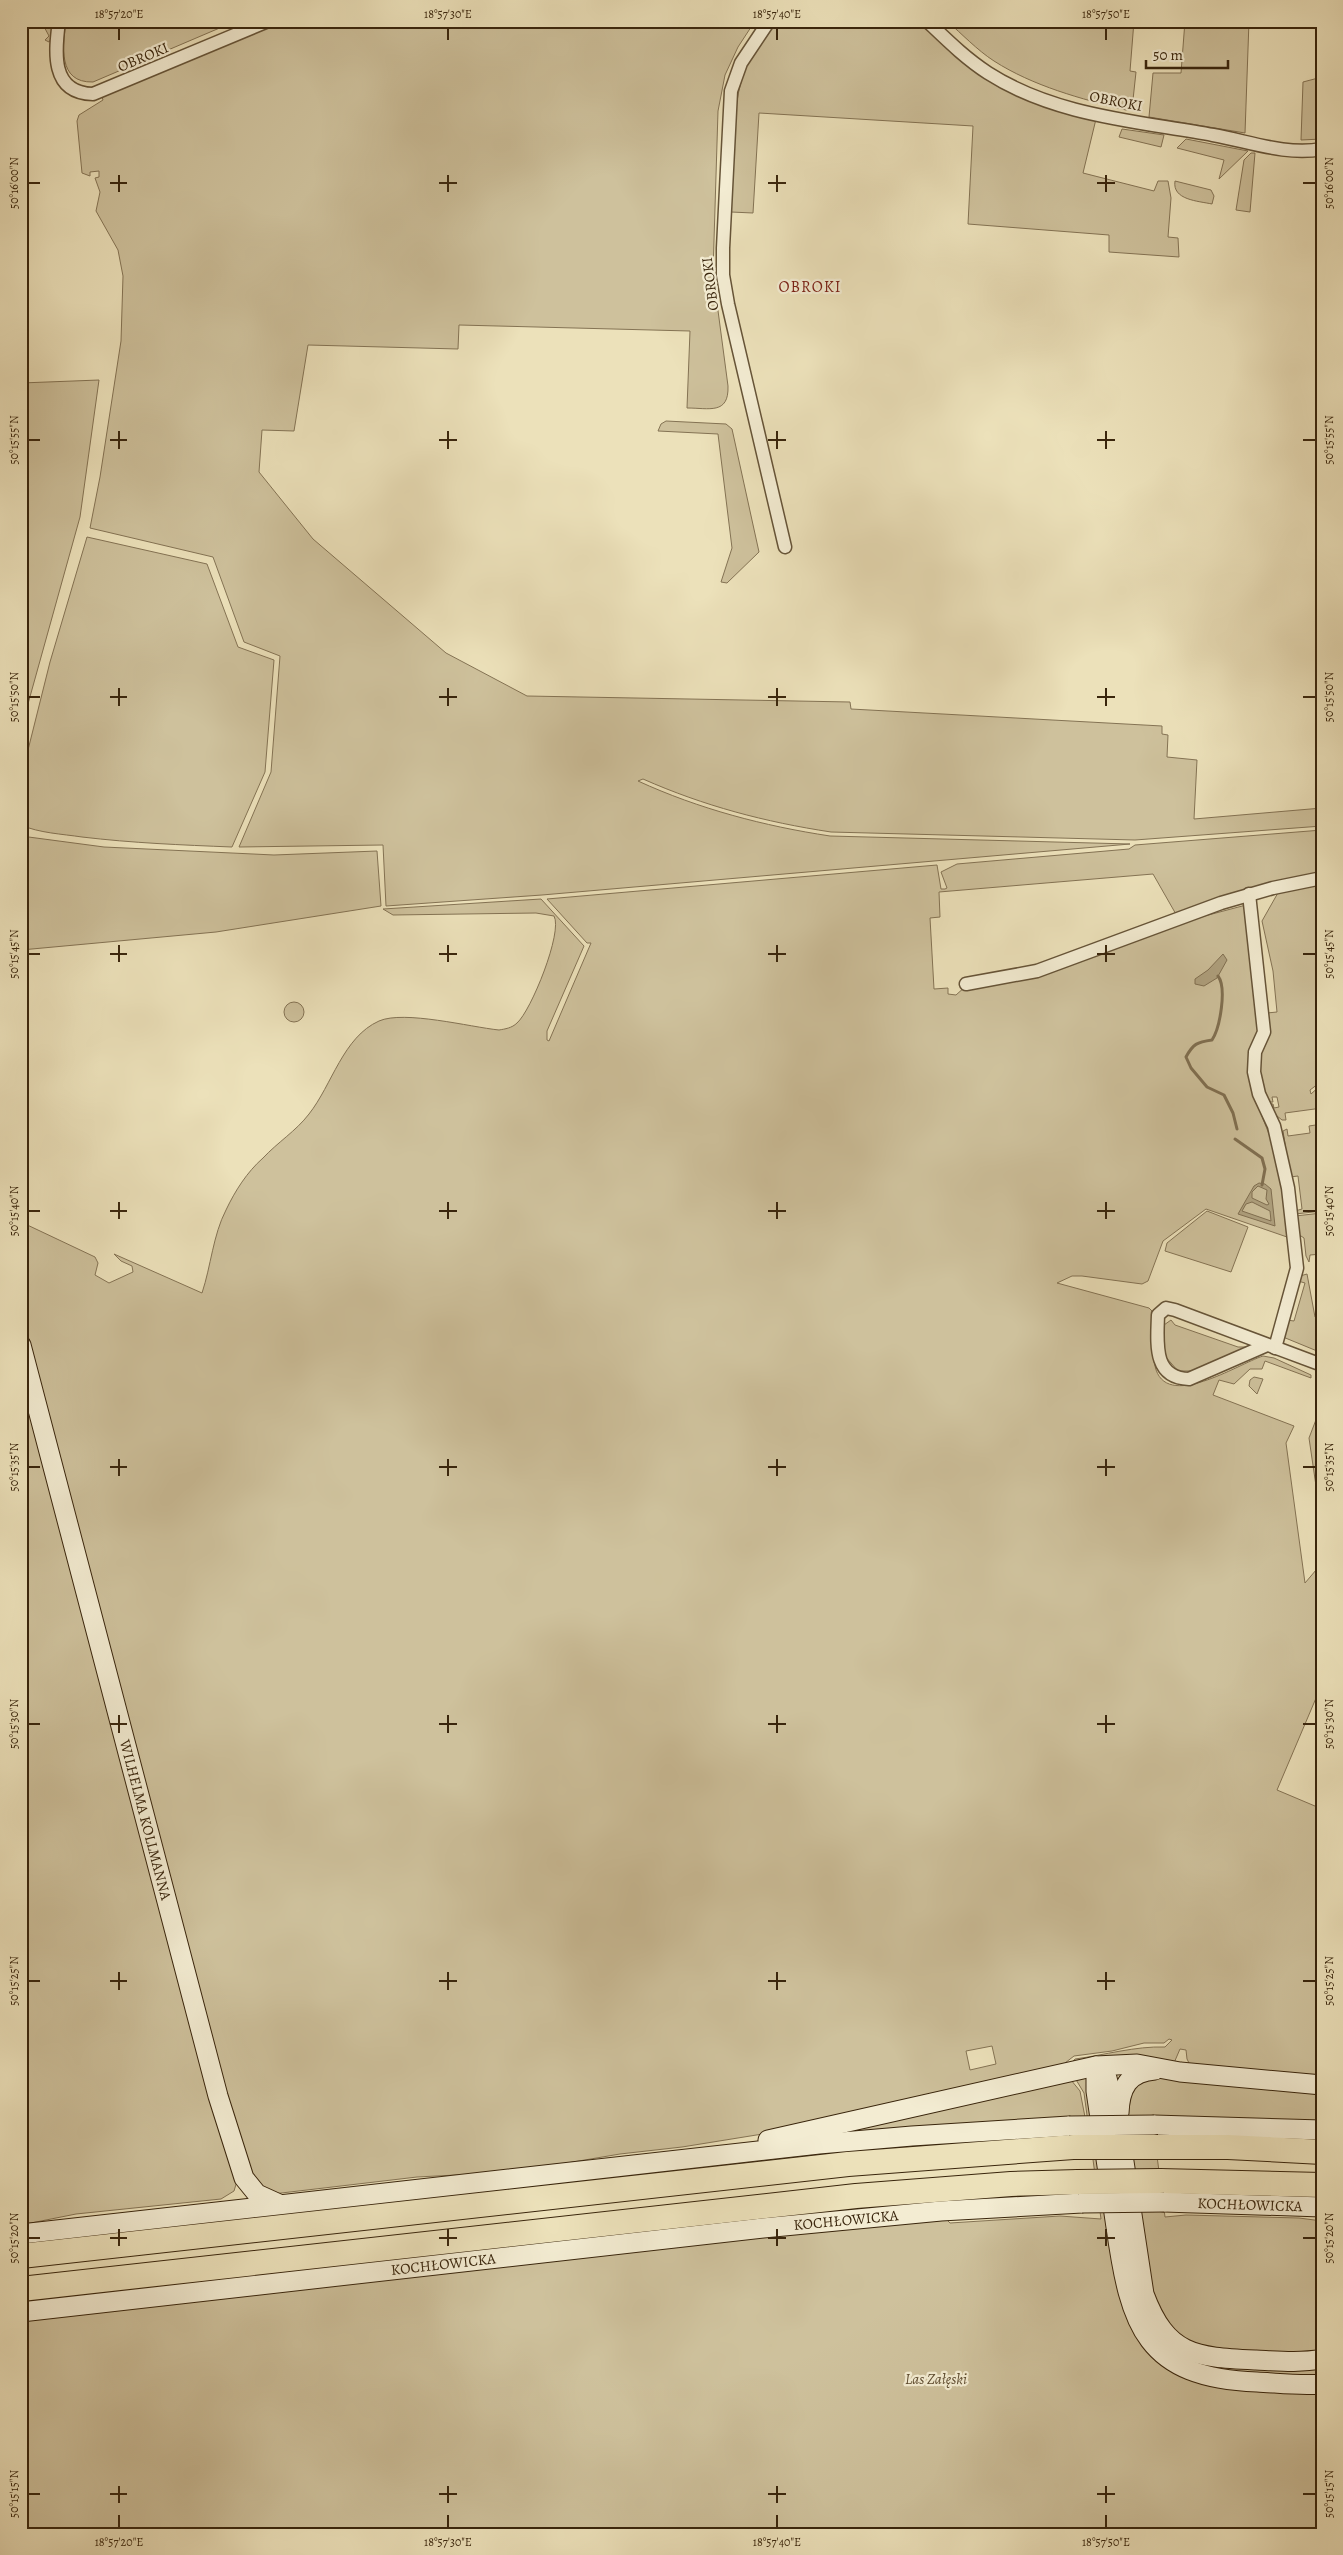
<svg xmlns="http://www.w3.org/2000/svg" width="1343" height="2555" font-family="Alegreya,serif">
  <style>
    .green { fill: #cec19c; stroke: #847354; fill-rule: evenodd }
    .water { fill: #afa17f; stroke: #806f51; fill-rule: evenodd }
    .lines { fill: none; stroke-linecap: round; stroke-linejoin: round }
    .stream { stroke: #806f51; stroke-width: 3 }
    .street-casing { stroke: #665438; stroke-width: 15 }
    .secondary-casing { stroke: #39250c; stroke-width: 21 }
    .highway-casing { stroke: #39250c; stroke-width: 26 }
    .street { stroke: #f3ecd2; stroke-width: 12 }
    .secondary { stroke: #f3ecd2; stroke-width: 19 }
    .highway { stroke: #ece1ba; stroke-width: 24 }
    .secondary-bridge-casing { stroke: #39250c; stroke-width: 21; stroke-linecap: butt }
    .highway-bridge-casing { stroke: #39250c; stroke-width: 26; stroke-linecap: butt }
    .secondary-bridge { stroke: #f3ecd2; stroke-width: 19 }
    .highway-bridge { stroke: #ece1ba; stroke-width: 24 }
    .ticks { fill: none; stroke: #39250c; stroke-width: 2 }
    .labels { text-anchor: middle; stroke-width: 4.5; stroke-linejoin: round; paint-order: stroke }
    .street-label { font-size: 15px; fill: #39250c; stroke: #f3ecd2 }
    .park-label { font-size: 15px; font-style: italic; fill: #5e4c30; stroke: #f3ecd2 }
    .neighbourhood-label { font-size: 16px; letter-spacing: 1px; fill: #7a1f14; stroke: #f3ecd2 }
    .neatline { fill: none; stroke: #39250c; stroke-width: 2 }
    .ticks-label { font-size: 12px; text-anchor: middle; fill: #39250c }
  </style>
  <rect width="100%" height="100%" fill="#ece1ba"/>
  <filter id="stains"><feTurbulence type="fractalNoise" baseFrequency=".004" numOctaves="4"/><feColorMatrix values="0 0 0 0 .2 0 0 0 0 .09 0 0 0 0 .02 0 0 0 .5 -.17"/></filter>
  <radialGradient id="worn" r=".72"><stop offset=".6" stop-color="#630" stop-opacity="0"/><stop offset="1" stop-color="#630" stop-opacity=".3"/></radialGradient>
  <!-- green -->
  <g class="green">
    <path d="M 41,21 L 54,21 L 52,37 L 49,42 L 45,40 L 49,36 Z"/>
    <path d="M 66,21 L 236,21 L 93,82 C 57,83 63,45 66,21 Z"/>
    <path d="M 280,21 L 755,21 L 738,47 L 725,75 L 718,111 L 713,273 L 728,386 C 729,415 709,408 687,408 L 690,331 L 459,325 L 458,349 L 308,345 L 294,431 L 262,430 L 259,472 L 313,539 L 446,653 L 527,696 L 850,702 L 851,709 L 1162,726 L 1162,734 L 1168,735 L 1167,757 L 1197,760 L 1194,819 L 1322,808 L 1322,826 L 1135,840 L 831,832 C 765,822 704,806 643,779 L 638,781 C 699,809 764,826 830,836 L 1130,844 L 542,895 L 386,906 L 383,845 L 239,847 L 271,772 L 280,656 L 244,642 L 213,557 L 90,528 L 100,477 L 121,341 L 123,276 L 118,250 L 96,211 L 100,192 L 95,178 L 99,177 L 99,171 L 90,172 L 90,176 L 82,173 L 77,121 L 79,115 L 103,100 L 102,97 Z"/>
    <path d="M 774,21 L 921,21 L 958,57 L 1096,119 L 1083,173 L 1154,191 L 1158,181 L 1168,181 L 1171,198 L 1168,237 L 1178,238 L 1179,257 L 1109,252 L 1109,235 L 968,224 L 973,126 L 759,113 L 753,213 L 731,212 C 732,172 731,116 742,78 C 748,57 762,39 774,21 Z"/>
    <path d="M 947,21 L 1134,21 L 1130,71 L 1136,72 L 1132,109 L 1126,110 C 1081,99 1033,86 994,61 C 977,50 962,34 947,21 Z"/>
    <path d="M 1185,21 L 1249,21 L 1245,133 L 1149,117 L 1153,73 L 1181,73 Z"/>
    <path d="M 1322,77 L 1322,139 L 1301,140 L 1303,82 Z"/>
    <path d="M 1122,129 L 1164,135 L 1161,147 L 1119,137 Z"/>
    <path d="M 1186,139 L 1248,151 L 1219,179 L 1224,160 L 1177,148 Z"/>
    <path d="M 1251,153 L 1255,153 L 1250,212 L 1236,210 L 1244,160 Z"/>
    <path d="M 1175,181 L 1211,190 L 1214,196 L 1212,204 C 1198,201 1172,200 1175,181 Z"/>
    <path d="M 99,380 L 80,517 L 21,729 L 21,383 Z"/>
    <path d="M 666,421 L 726,424 L 732,429 L 759,552 L 727,583 L 721,582 L 732,548 L 718,434 L 658,431 L 661,424 Z"/>
    <path d="M 87,537 L 207,564 L 238,647 L 274,660 L 265,772 L 232,847 C 182,845 132,843 82,837 C 62,834 39,833 21,825 L 21,778 L 50,662 Z"/>
    <path d="M 1322,830 L 1322,873 L 1177,916 L 1153,874 L 939,892 L 940,917 L 930,918 L 934,989 L 948,988 L 948,994 L 956,995 L 966,986 L 1182,922 L 1246,905 L 1259,1031 C 1230,1071 1271,1122 1278,1165 C 1283,1189 1284,1213 1287,1237 L 1206,1209 L 1163,1241 L 1148,1281 L 1142,1284 L 1082,1276 L 1072,1276 L 1057,1283 L 1149,1308 L 1152,1311 C 1153,1329 1151,1349 1155,1366 C 1165,1412 1238,1364 1263,1356 L 1274,1358 L 1311,1375 L 1311,1378 L 1265,1361 L 1262,1369 L 1250,1369 L 1234,1384 L 1219,1380 L 1213,1395 L 1294,1426 L 1286,1443 L 1305,1583 L 1322,1563 L 1322,1684 L 1277,1790 L 1322,1809 L 1322,2080 L 1190,2065 L 1187,2059 L 1186,2050 L 1180,2049 L 1174,2063 L 1072,2062 L 1075,2059 C 1105,2055 1135,2046 1165,2047 L 1172,2040 L 1169,2039 L 1164,2043 L 1144,2043 L 1112,2051 L 1074,2056 L 1065,2063 L 1065,2067 L 775,2132 L 682,2147 L 620,2154 L 514,2172 L 417,2177 L 273,2194 L 257,2187 L 222,2092 L 33,1366 L 21,1317 L 21,1222 L 95,1257 L 98,1263 L 95,1275 L 109,1283 L 133,1272 L 132,1266 L 121,1261 L 114,1254 L 202,1293 C 211,1266 213,1235 226,1210 C 235,1191 247,1172 263,1158 C 278,1142 296,1131 309,1114 C 332,1085 343,1037 379,1021 C 404,1010 470,1027 499,1030 C 505,1029 512,1028 517,1023 C 531,1011 563,932 554,916 L 536,913 L 393,915 L 383,909 L 541,899 L 584,946 L 547,1031 L 547,1040 L 549,1041 L 591,943 L 587,943 L 547,899 L 937,865 L 941,889 L 945,889 L 947,888 L 941,872 L 957,864 L 1129,849 L 1135,845 ZM 992,2046 L 996,2064 L 970,2070 L 966,2051 Z"/>
    <path d="M 21,836 L 104,847 L 274,855 L 377,851 L 381,906 L 216,932 L 21,950 Z"/>
    <path d="M 1322,885 L 1322,1081 L 1310,1090 L 1311,1094 L 1322,1084 L 1322,1108 L 1285,1113 L 1286,1120 L 1282,1120 L 1272,1112 L 1270,1104 L 1273,1104 L 1274,1108 L 1279,1107 L 1277,1097 L 1272,1097 L 1273,1102 L 1266,1102 C 1260,1077 1253,1055 1270,1033 L 1267,1013 L 1277,1012 L 1273,971 L 1262,921 L 1279,891 Z"/>
    <circle cx="294" cy="1012" r="10"/>
    <path d="M 1322,1124 L 1322,1135 L 1319,1136 L 1322,1152 L 1322,1211 L 1295,1214 L 1295,1211 L 1302,1209 L 1298,1176 L 1290,1177 L 1283,1131 L 1287,1129 L 1288,1136 L 1310,1133 L 1309,1126 Z"/>
    <path d="M 1207,1211 L 1248,1227 L 1231,1272 L 1165,1251 L 1167,1243 Z"/>
    <path d="M 1322,1213 L 1322,1254 L 1310,1255 L 1309,1262 L 1306,1256 L 1304,1238 L 1298,1234 L 1295,1216 Z"/>
    <path d="M 1307,1274 L 1315,1317 L 1322,1316 L 1322,1353 L 1283,1337 L 1287,1320 L 1294,1321 L 1305,1283 L 1298,1281 L 1300,1276 Z"/>
    <path d="M 1171,1320 L 1175,1325 L 1238,1347 L 1248,1347 L 1194,1371 L 1178,1371 L 1164,1355 L 1164,1325 Z"/>
    <path d="M 21,1372 L 237,2181 L 234,2191 L 221,2199 L 76,2214 L 21,2225 Z"/>
    <path d="M 1254,1377 L 1263,1379 L 1257,1394 L 1249,1386 L 1250,1380 Z"/>
    <path d="M 1322,1404 L 1322,1527 L 1309,1438 Z"/>
    <path d="M 1087,2076 L 1155,2356 L 1322,2389 L 1322,2534 L 21,2534 L 21,2318 L 885,2222 L 947,2220 L 950,2223 L 1060,2216 L 1101,2219 L 1084,2093 L 1075,2078 Z"/>
    <path d="M 1143,2076 L 1322,2091 L 1322,2123 L 1152,2118 L 1165,2217 L 1186,2215 L 1299,2218 L 1322,2221 L 1322,2352 L 1312,2354 L 1202,2348 L 1171,2330 L 1152,2293 L 1124,2101 Z"/>
    <path d="M 1071,2080 L 1080,2091 L 1085,2117 L 805,2137 Z"/>
    <path d="M 1159,2339 L 1322,2365 L 1322,2378 L 1222,2374 L 1157,2341 Z"/>
  </g>
  <!-- water -->
  <g class="water">
    <path d="M 1223,954 L 1227,960 L 1217,978 L 1204,986 L 1195,984 L 1195,979 L 1208,970 Z"/>
    <path d="M 1259,1183 L 1265,1184 L 1271,1189 L 1275,1226 L 1238,1214 L 1254,1186 ZM 1258,1186 L 1267,1190 L 1266,1199 L 1269,1204 L 1267,1205 L 1252,1198 L 1252,1192 ZM 1252,1202 L 1270,1211 L 1271,1221 L 1242,1211 L 1246,1204 Z"/>
  </g>
  <g class="lines">
    <!-- stream -->
    <g class="stream">
      <path d="M 1218,976 C 1227,988 1220,1028 1212,1040 C 1197,1042 1193,1044 1186,1057 L 1191,1068 L 1207,1087 L 1224,1095 L 1233,1113 L 1237,1129"/>
      <path d="M 1235,1139 L 1262,1158 L 1265,1169 L 1262,1185"/>
    </g>
    <!-- street casing -->
    <g class="street-casing">
      <g id="street">
        <path d="M 59,21 C 55,51 50,93 93,94 L 268,21"/>
        <path d="M 769,21 L 741,63 L 731,91 L 723,248 L 723,275 L 728,304 L 785,547"/>
        <path d="M 927,21 C 947,40 965,58 988,73 C 1055,116 1137,121 1213,135 C 1248,141 1286,156 1322,149"/>
        <path d="M 1249,894 L 1264,1032 L 1255,1052 L 1254,1072 L 1259,1094 L 1274,1126 L 1288,1188 L 1297,1268 L 1275,1348"/>
        <path d="M 966,984 L 1037,971 L 1221,903 L 1273,888 L 1322,878"/>
        <path d="M 1267,1345 L 1189,1379 C 1153,1378 1157,1344 1158,1315 L 1166,1308 L 1175,1310 L 1322,1365"/>
      </g>
    </g>
    <!-- secondary casing -->
    <g class="secondary-casing">
      <g id="secondary">
        <path id="s1" d="M 21,1345 L 218,2096 L 244,2178 L 257,2194 L 279,2204"/>
        <path d="M 1096,2066 L 1096,2091 C 1103,2136 1109,2182 1116,2227 C 1130,2326 1145,2378 1257,2382 C 1278,2383 1300,2386 1322,2384"/>
        <path d="M 1103,2072 L 1107,2078 L 1118,2122 L 1144,2294 C 1167,2356 1195,2357 1256,2360 C 1278,2361 1300,2363 1322,2359"/>
        <path d="M 1119,2113 C 1120,2088 1128,2072 1155,2070"/>
        <path d="M 1154,2125 L 1322,2130"/>
        <path d="M 768,2140 L 1096,2066 L 1137,2064 L 1180,2072 L 1322,2085"/>
        <path id="s2" d="M 1164,2202 L 1322,2207"/>
        <path d="M 21,2234 L 819,2144 L 912,2136 L 1069,2126"/>
        <path id="s3" d="M 21,2312 L 763,2228 L 941,2211 L 1082,2203"/>
      </g>
    </g>
    <!-- highway casing -->
    <g class="highway-casing">
      <g id="highway">
        <path d="M 1158,2147 L 1228,2147 L 1322,2152"/>
        <path d="M 1160,2181 L 1322,2185"/>
        <path d="M 21,2256 L 848,2164 L 1073,2147"/>
        <path d="M 21,2289 L 856,2196 L 1011,2184 L 1078,2182"/>
      </g>
    </g>
    <!-- street -->
    <use href="#street" class="street"/>
    <!-- secondary -->
    <use href="#secondary" class="secondary"/>
    <!-- highway -->
    <use href="#highway" class="highway"/>
    <!-- secondary-bridge casing -->
    <g class="secondary-bridge-casing">
      <g id="secondary-bridge">
        <path d="M 1069,2126 L 1154,2125"/>
        <path d="M 1082,2203 L 1164,2202"/>
      </g>
    </g>
    <!-- highway-bridge casing -->
    <g class="highway-bridge-casing">
      <g id="highway-bridge">
        <path d="M 1073,2147 L 1158,2147"/>
        <path d="M 1078,2182 L 1160,2181"/>
      </g>
    </g>
    <!-- secondary-bridge -->
    <use href="#secondary-bridge" class="secondary-bridge"/>
    <!-- highway-bridge -->
    <use href="#highway-bridge" class="highway-bridge"/>
  </g>
  <!-- ticks -->
  <path class="ticks" d="M 119,28 L 119,40M 448,28 L 448,40M 777,28 L 777,40M 1106,28 L 1106,40M 119,175 L 119,192M 448,175 L 448,192M 777,175 L 777,192M 1106,175 L 1106,192M 28,183 L 40,183M 110,183 L 127,183M 439,183 L 457,183M 768,183 L 786,183M 1097,183 L 1115,183M 1303,183 L 1316,183M 119,431 L 119,449M 448,431 L 448,449M 777,431 L 777,449M 1106,431 L 1106,449M 28,440 L 40,440M 110,440 L 127,440M 439,440 L 457,440M 768,440 L 786,440M 1097,440 L 1115,440M 1303,440 L 1316,440M 119,688 L 119,706M 448,688 L 448,706M 777,688 L 777,706M 1106,688 L 1106,706M 28,697 L 40,697M 110,697 L 127,697M 439,697 L 457,697M 768,697 L 786,697M 1097,697 L 1115,697M 1303,697 L 1316,697M 119,945 L 119,962M 448,945 L 448,962M 777,945 L 777,962M 1106,945 L 1106,962M 28,954 L 40,954M 110,954 L 127,954M 439,954 L 457,954M 768,954 L 786,954M 1097,954 L 1115,954M 1303,954 L 1316,954M 119,1202 L 119,1219M 448,1202 L 448,1219M 777,1202 L 777,1219M 1106,1202 L 1106,1219M 28,1211 L 40,1211M 110,1211 L 127,1211M 439,1211 L 457,1211M 768,1211 L 786,1211M 1097,1211 L 1115,1211M 1303,1211 L 1316,1211M 119,1459 L 119,1476M 448,1459 L 448,1476M 777,1459 L 777,1476M 1106,1459 L 1106,1476M 28,1467 L 40,1467M 110,1467 L 127,1467M 439,1467 L 457,1467M 768,1467 L 786,1467M 1097,1467 L 1115,1467M 1303,1467 L 1316,1467M 119,1715 L 119,1733M 448,1715 L 448,1733M 777,1715 L 777,1733M 1106,1715 L 1106,1733M 28,1724 L 40,1724M 110,1724 L 127,1724M 439,1724 L 457,1724M 768,1724 L 786,1724M 1097,1724 L 1115,1724M 1303,1724 L 1316,1724M 119,1972 L 119,1990M 448,1972 L 448,1990M 777,1972 L 777,1990M 1106,1972 L 1106,1990M 28,1981 L 40,1981M 110,1981 L 127,1981M 439,1981 L 457,1981M 768,1981 L 786,1981M 1097,1981 L 1115,1981M 1303,1981 L 1316,1981M 119,2229 L 119,2246M 448,2229 L 448,2246M 777,2229 L 777,2246M 1106,2229 L 1106,2246M 28,2238 L 40,2238M 110,2238 L 127,2238M 439,2238 L 457,2238M 768,2238 L 786,2238M 1097,2238 L 1115,2238M 1303,2238 L 1316,2238M 119,2486 L 119,2503M 448,2486 L 448,2503M 777,2486 L 777,2503M 1106,2486 L 1106,2503M 28,2494 L 40,2494M 110,2494 L 127,2494M 439,2494 L 457,2494M 768,2494 L 786,2494M 1097,2494 L 1115,2494M 1303,2494 L 1316,2494M 119,2515 L 119,2528M 448,2515 L 448,2528M 777,2515 L 777,2528M 1106,2515 L 1106,2528"/>
  <g class="labels">
    <!-- street labels -->
    <g class="street-label">
      <text transform="translate(143 57) rotate(-23)" y="5">OBROKI</text>
      <text transform="translate(1116 101) rotate(11)" y="5">OBROKI</text>
      <text transform="translate(710 284) rotate(-97)" y="5">OBROKI</text>
      <text dy="5" stroke="none"><textPath href="#s1" startOffset="491">WILHELMA KOLLMANNA</textPath></text>
      <text dy="5" stroke="none"><textPath href="#s2" startOffset="86">KOCHŁOWICKA</textPath></text>
      <text dy="5" stroke="none"><textPath href="#s3" startOffset="830">KOCHŁOWICKA</textPath></text>
      <text dy="5" stroke="none"><textPath href="#s3" startOffset="425">KOCHŁOWICKA</textPath></text>
    </g>
    <!-- park labels -->
    <g class="park-label">
      <text x="936" y="2384">Las Załęski</text>
    </g>
    <!-- neighbourhood labels -->
    <g class="neighbourhood-label">
      <text x="810" y="292">OBROKI</text>
    </g>
  </g>
  <!-- margin -->
  <rect width="1343" height="2555" fill="none" stroke="#ece1ba" stroke-width="55"/>
  <!-- scale -->
  <path d="M1146 60v8h82v-8" fill="none" stroke="#39250c" stroke-width="2.5"/>
  <text x="1153" y="60" font-size="15" fill="#39250c" stroke="#f3ecd2" stroke-width="4" paint-order="stroke">50 m</text>
  <rect x="28" y="28" width="1288" height="2500" class="neatline"/>
  <g class="ticks-label">
    <text x="119" y="18">18°57'20"E</text>
    <text x="448" y="18">18°57'30"E</text>
    <text x="777" y="18">18°57'40"E</text>
    <text x="1106" y="18">18°57'50"E</text>
    <text transform="translate(14 183) rotate(-90)" y="4">50°16'00"N</text>
    <text transform="translate(1329 183) rotate(-90)" y="4">50°16'00"N</text>
    <text transform="translate(14 440) rotate(-90)" y="4">50°15'55"N</text>
    <text transform="translate(1329 440) rotate(-90)" y="4">50°15'55"N</text>
    <text transform="translate(14 697) rotate(-90)" y="4">50°15'50"N</text>
    <text transform="translate(1329 697) rotate(-90)" y="4">50°15'50"N</text>
    <text transform="translate(14 954) rotate(-90)" y="4">50°15'45"N</text>
    <text transform="translate(1329 954) rotate(-90)" y="4">50°15'45"N</text>
    <text transform="translate(14 1211) rotate(-90)" y="4">50°15'40"N</text>
    <text transform="translate(1329 1211) rotate(-90)" y="4">50°15'40"N</text>
    <text transform="translate(14 1467) rotate(-90)" y="4">50°15'35"N</text>
    <text transform="translate(1329 1467) rotate(-90)" y="4">50°15'35"N</text>
    <text transform="translate(14 1724) rotate(-90)" y="4">50°15'30"N</text>
    <text transform="translate(1329 1724) rotate(-90)" y="4">50°15'30"N</text>
    <text transform="translate(14 1981) rotate(-90)" y="4">50°15'25"N</text>
    <text transform="translate(1329 1981) rotate(-90)" y="4">50°15'25"N</text>
    <text transform="translate(14 2238) rotate(-90)" y="4">50°15'20"N</text>
    <text transform="translate(1329 2238) rotate(-90)" y="4">50°15'20"N</text>
    <text transform="translate(14 2494) rotate(-90)" y="4">50°15'15"N</text>
    <text transform="translate(1329 2494) rotate(-90)" y="4">50°15'15"N</text>
    <text x="119" y="2546">18°57'20"E</text>
    <text x="448" y="2546">18°57'30"E</text>
    <text x="777" y="2546">18°57'40"E</text>
    <text x="1106" y="2546">18°57'50"E</text>
  </g>
  <rect width="100%" height="100%" filter="url(#stains)"/>
  <rect width="100%" height="100%" fill="url(#worn)"/>
</svg>
